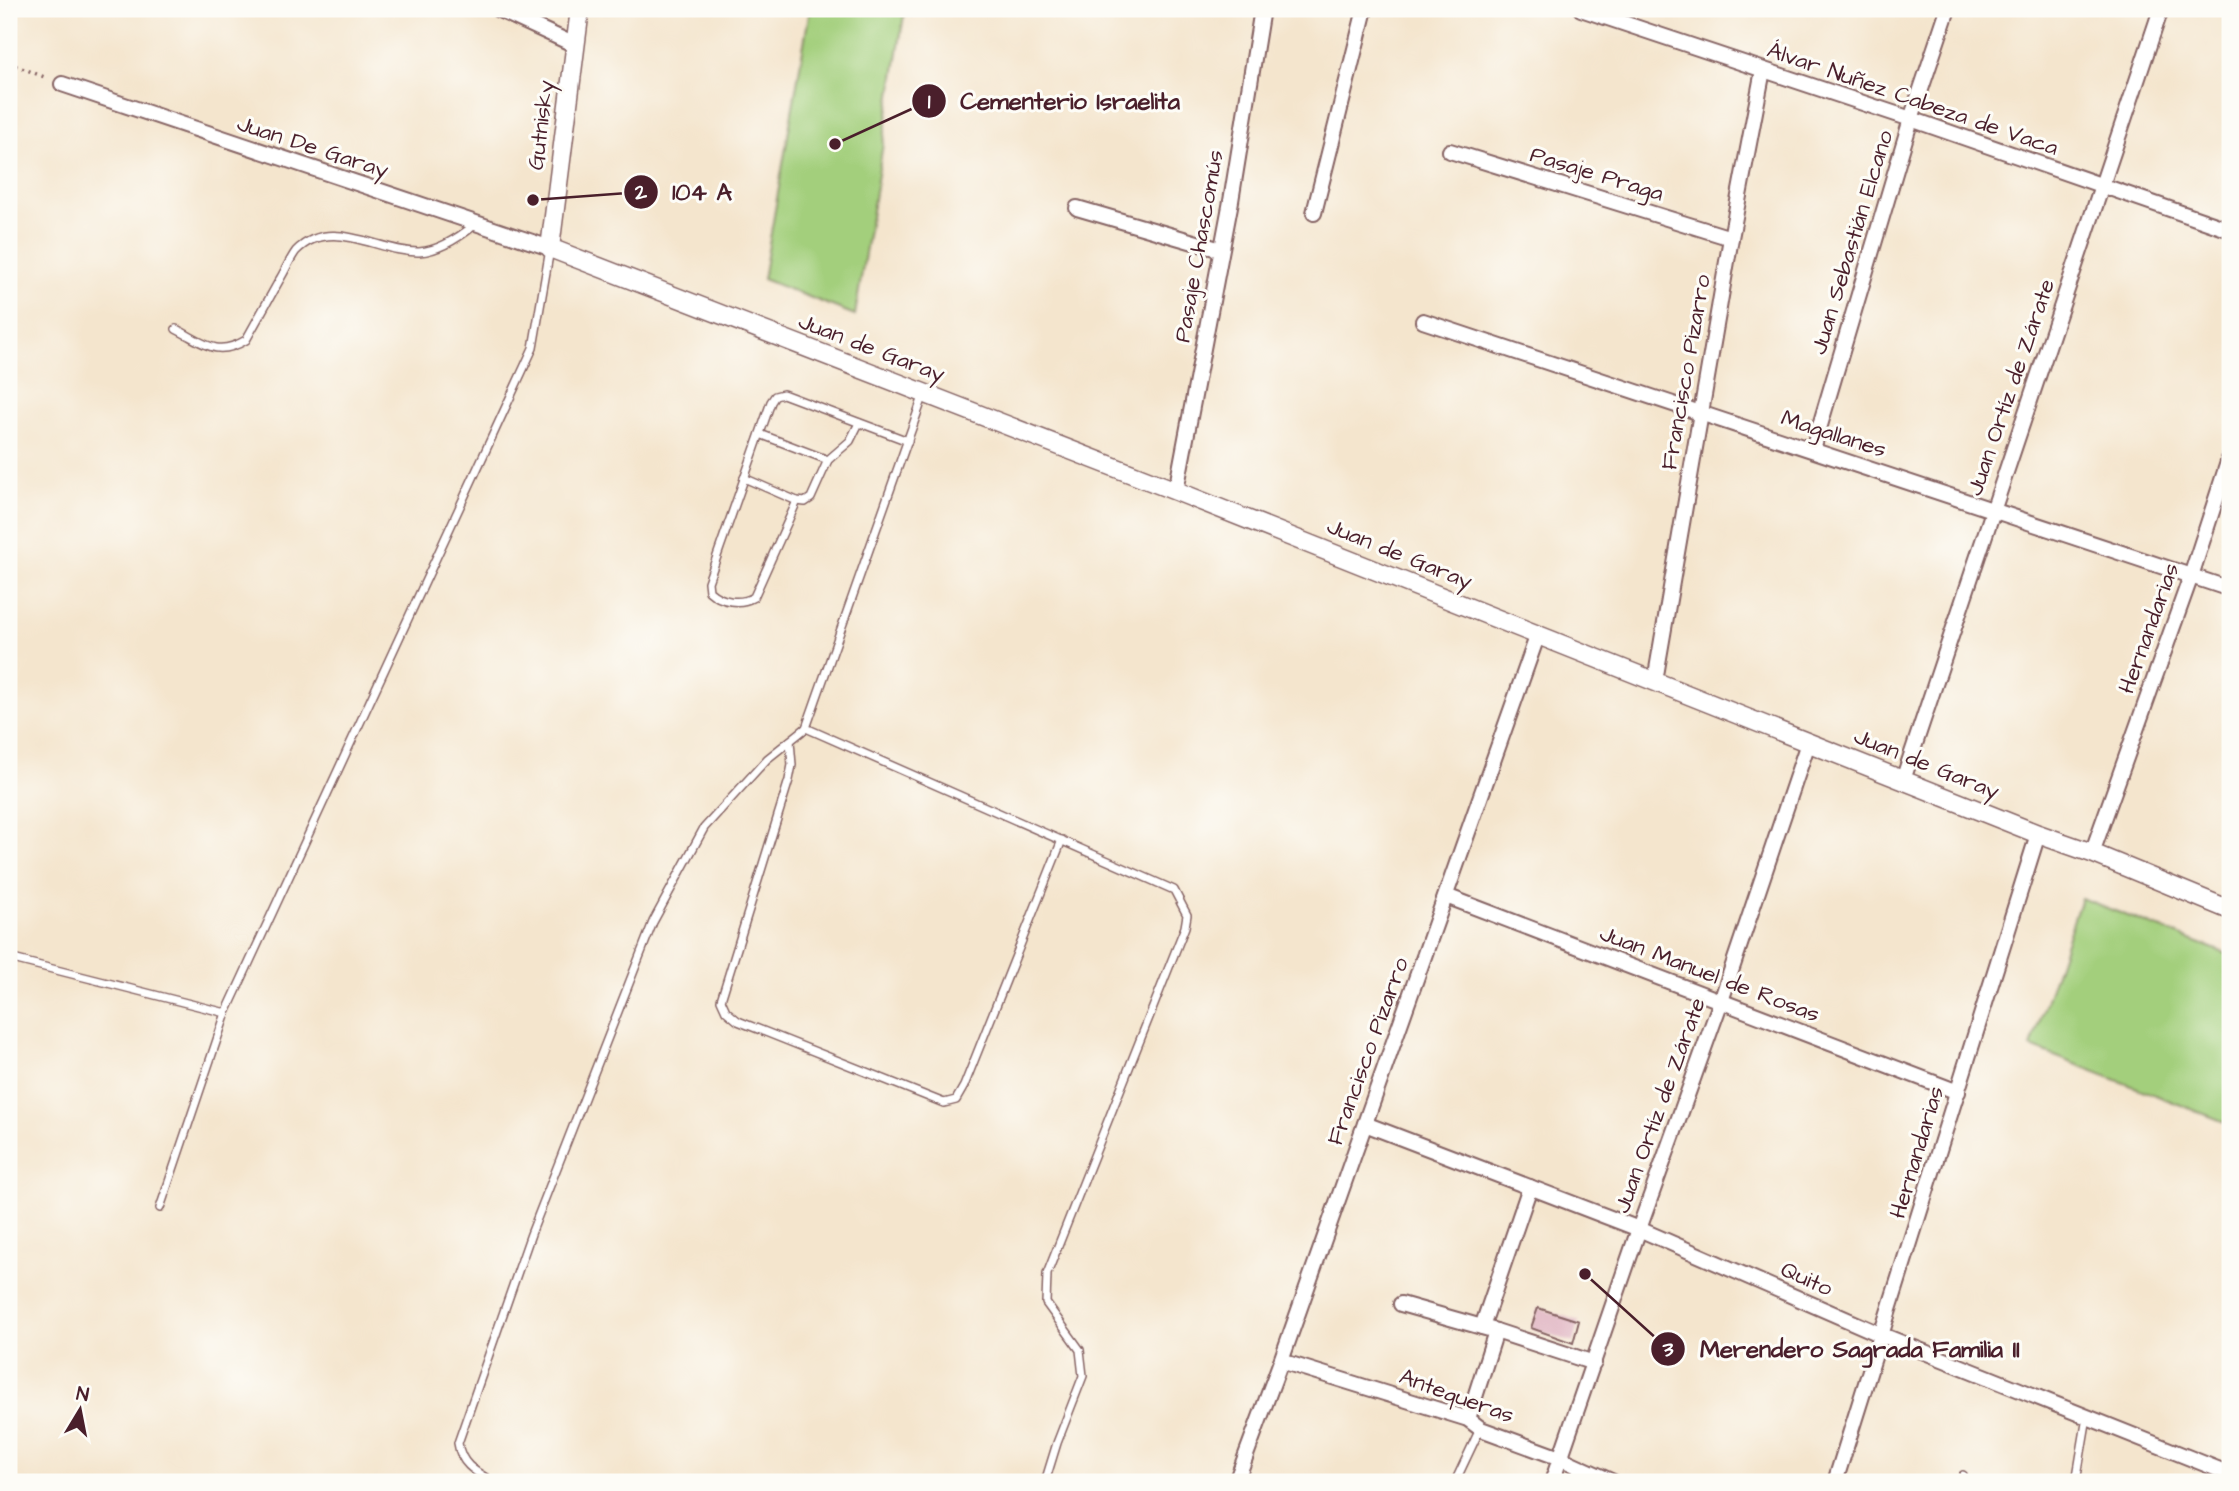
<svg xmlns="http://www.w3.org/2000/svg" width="2239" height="1491" font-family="'Architects Daughter',sans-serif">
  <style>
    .green { fill: #a3cf7c; stroke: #767754; stroke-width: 2 }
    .building { fill: #dba9ba }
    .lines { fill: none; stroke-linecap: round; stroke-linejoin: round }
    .service-casing { stroke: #866464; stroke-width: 10 }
    .minor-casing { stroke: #866464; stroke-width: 18 }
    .tertiary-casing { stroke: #866464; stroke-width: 21 }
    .path { stroke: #866464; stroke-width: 3.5; stroke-dasharray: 2 5; stroke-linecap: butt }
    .service { stroke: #fff; stroke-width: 7 }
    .minor { stroke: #fff; stroke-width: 14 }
    .tertiary { stroke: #fff; stroke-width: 18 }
    .labels { text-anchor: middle; stroke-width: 6; stroke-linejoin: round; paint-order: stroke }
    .street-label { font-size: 23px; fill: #4a1f2b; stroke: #fdfcf7 }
    .leader { fill: none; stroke: #4a1f2b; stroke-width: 2.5 }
    .callout-dot { fill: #4a1f2b; stroke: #fdfcf7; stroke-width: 2.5 }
    .mark-label { font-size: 21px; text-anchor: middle; font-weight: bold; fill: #fff }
    .callout-label { font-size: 24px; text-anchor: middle; font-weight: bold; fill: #4a1f2b; stroke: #fdfcf7; stroke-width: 6; stroke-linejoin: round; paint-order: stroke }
  </style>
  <rect width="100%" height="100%" fill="#fdfcf7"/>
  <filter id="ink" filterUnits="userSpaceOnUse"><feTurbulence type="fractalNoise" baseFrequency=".0143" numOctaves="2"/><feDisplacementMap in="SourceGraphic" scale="14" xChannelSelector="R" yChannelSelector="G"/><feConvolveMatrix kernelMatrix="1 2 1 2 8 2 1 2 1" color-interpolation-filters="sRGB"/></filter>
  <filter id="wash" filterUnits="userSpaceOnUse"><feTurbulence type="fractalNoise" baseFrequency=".00686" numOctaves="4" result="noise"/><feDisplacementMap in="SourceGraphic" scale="28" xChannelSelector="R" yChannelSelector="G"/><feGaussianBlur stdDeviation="1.57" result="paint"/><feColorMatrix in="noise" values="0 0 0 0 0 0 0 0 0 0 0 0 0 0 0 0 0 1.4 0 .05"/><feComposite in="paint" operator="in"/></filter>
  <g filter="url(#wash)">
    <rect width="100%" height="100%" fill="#f4e5cd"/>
    <!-- green -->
    <g class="green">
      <path d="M 810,9 L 905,9 L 855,315 L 763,279 Z"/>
      <path d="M 2081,898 L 2230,955 L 2230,1124 L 2031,1047 Z"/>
    </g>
    <g id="blocks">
      <!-- building -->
      <path class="building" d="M 1538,1308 L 1579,1321 L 1573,1343 L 1531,1328 Z"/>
    </g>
  </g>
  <g filter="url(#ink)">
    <use href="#blocks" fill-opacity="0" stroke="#866464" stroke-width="2"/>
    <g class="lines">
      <!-- service casing -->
      <g class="service-casing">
        <g id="service">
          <path d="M 176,329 C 204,343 216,358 246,340 C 257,320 269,299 280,279 C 285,271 290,259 296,251 C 331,215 379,253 419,252 C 440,251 461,236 476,224"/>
          <path d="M 924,394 L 806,728 L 1174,890 L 1187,915 L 1185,927 L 1047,1274 L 1046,1303 L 1080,1350 L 1083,1376 L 1057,1443 L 1045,1482"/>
          <path d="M 760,434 L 828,460"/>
          <path d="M 744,478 L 797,501 L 805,502 L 811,498 L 828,460 L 850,441 L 859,423"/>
          <path d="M 797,501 L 754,597 C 740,605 721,602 709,591 L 708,582 L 771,402 L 775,396 L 783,394 L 908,441"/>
          <path d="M 790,741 L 792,765 L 789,780 L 721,1000 L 726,1011 L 738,1021 L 944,1103 L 956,1100 L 964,1086 L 1062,840"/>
          <path d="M 9,958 L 226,1013"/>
          <path d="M 160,1208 L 226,1013 L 533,348 L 550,249"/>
          <path d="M 493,1482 C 476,1472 461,1465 458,1443 L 531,1234 L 653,922 L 704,828 L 767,759 L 806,728"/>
          <path d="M 1455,1482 L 1480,1429"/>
          <path d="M 1961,1482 L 1963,1475"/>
          <path d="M 2076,1482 L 2087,1417"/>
        </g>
      </g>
      <!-- minor casing -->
      <g class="minor-casing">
        <g id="minor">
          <path d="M 497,9 L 575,45"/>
          <path d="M 1581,9 L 1911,119 L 2230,230"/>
          <path d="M 62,84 L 550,248"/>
          <path d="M 1450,151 L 1731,238"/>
          <path d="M 1077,208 L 1221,250"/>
          <path d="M 1314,213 L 1365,9"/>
          <path d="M 1423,321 L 2230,589"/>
          <path d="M 1813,449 L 1911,119 L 1948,9"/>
          <path d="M 1176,491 L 1231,201 L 1262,9"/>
          <path d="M 1655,681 L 1731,238 L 1763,70"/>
          <path d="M 1903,780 L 2161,9"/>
          <path d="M 2092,853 L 2191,576 L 2230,456"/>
          <path d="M 1446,896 L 1958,1092"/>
          <path d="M 1365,1124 L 1639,1229 L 1882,1335 L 2230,1474"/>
          <path d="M 1401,1304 L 1496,1331 L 1594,1363"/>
          <path d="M 1482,1327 L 1530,1187"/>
          <path d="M 1281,1361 L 1468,1419 L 1481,1429 L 1560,1458 L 1613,1482"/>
          <path d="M 1468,1419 L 1496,1331"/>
          <path d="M 1236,1482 L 1281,1361 L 1538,634"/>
          <path d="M 1552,1482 L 1639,1229 L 1721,1001 L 1808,743"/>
          <path d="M 1835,1482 L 2038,834"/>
        </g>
      </g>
      <!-- tertiary casing -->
      <g class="tertiary-casing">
        <path id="tertiary" d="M 580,9 L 550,248 L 1176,491 L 2038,834 L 2092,853 L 2230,910"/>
      </g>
      <!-- path -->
      <path class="path" d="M 9,63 L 47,78"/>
      <!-- service -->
      <use href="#service" class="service"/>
      <!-- minor -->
      <use href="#minor" class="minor"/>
      <!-- tertiary -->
      <use href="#tertiary" class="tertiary"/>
    </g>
  </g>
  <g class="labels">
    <!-- street labels -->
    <g class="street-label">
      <text transform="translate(1913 98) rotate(19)" y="8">Álvar Nuñez Cabeza de Vaca</text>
      <text transform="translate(540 125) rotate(-83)" y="8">Gutnisky</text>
      <text transform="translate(313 146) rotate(18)" y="8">Juan De Garay</text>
      <text transform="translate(1597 173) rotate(17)" y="8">Pasaje Praga</text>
      <text transform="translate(1851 242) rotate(-73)" y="8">Juan Sebastián Elcano</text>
      <text transform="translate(1198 246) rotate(-80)" y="8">Pasaje Chascomús</text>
      <text transform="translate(872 347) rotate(21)" y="8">Juan de Garay</text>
      <text transform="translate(1685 372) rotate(-80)" y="8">Francisco Pizarro</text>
      <text transform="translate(2010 387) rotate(-71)" y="8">Juan Ortíz de Zárate</text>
      <text transform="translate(1834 433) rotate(18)" y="8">Magallanes</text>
      <text transform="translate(1400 553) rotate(22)" y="8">Juan de Garay</text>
      <text transform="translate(2148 628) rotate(-70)" y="8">Hernandarias</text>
      <text transform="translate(1927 763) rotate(22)" y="8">Juan de Garay</text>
      <text transform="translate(1710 973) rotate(21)" y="8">Juan Manuel de Rosas</text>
      <text transform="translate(1367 1051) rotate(-70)" y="8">Francisco Pizarro</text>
      <text transform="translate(1659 1105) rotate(-70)" y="8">Juan Ortíz de Zárate</text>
      <text transform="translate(1916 1152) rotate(-73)" y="8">Hernandarias</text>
      <text transform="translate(1807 1278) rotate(24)" y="8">Quito</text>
      <text transform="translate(1457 1395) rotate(20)" y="8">Antequeras</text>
    </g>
  </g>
  <!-- callouts -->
  <path class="leader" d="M835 144L929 101M533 200L641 192M1585 1274L1668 1349"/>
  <g class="callout-dot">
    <circle cx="835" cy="144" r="7"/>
    <circle cx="533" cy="200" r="7"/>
    <circle cx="1585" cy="1274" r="7"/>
    <circle cx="929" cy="101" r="18"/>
    <circle cx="641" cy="192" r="18"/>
    <circle cx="1668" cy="1349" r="18"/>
  </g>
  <g class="mark-label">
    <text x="929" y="108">1</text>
    <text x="641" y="199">2</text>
    <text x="1668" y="1356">3</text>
  </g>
  <g class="callout-label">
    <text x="1070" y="109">Cementerio Israelita</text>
    <text x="702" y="200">104 A</text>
    <text x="1860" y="1357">Merendero Sagrada Familia II</text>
  </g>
  <!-- margin -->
  <rect width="2239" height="1491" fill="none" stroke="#fdfcf7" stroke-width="35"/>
  <!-- north arrow -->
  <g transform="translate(80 1410) rotate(10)" stroke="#fdfcf7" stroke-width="5" paint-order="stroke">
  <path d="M0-5L12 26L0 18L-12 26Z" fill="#4a1f2b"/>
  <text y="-10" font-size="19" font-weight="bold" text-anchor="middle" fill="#4a1f2b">N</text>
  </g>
</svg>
